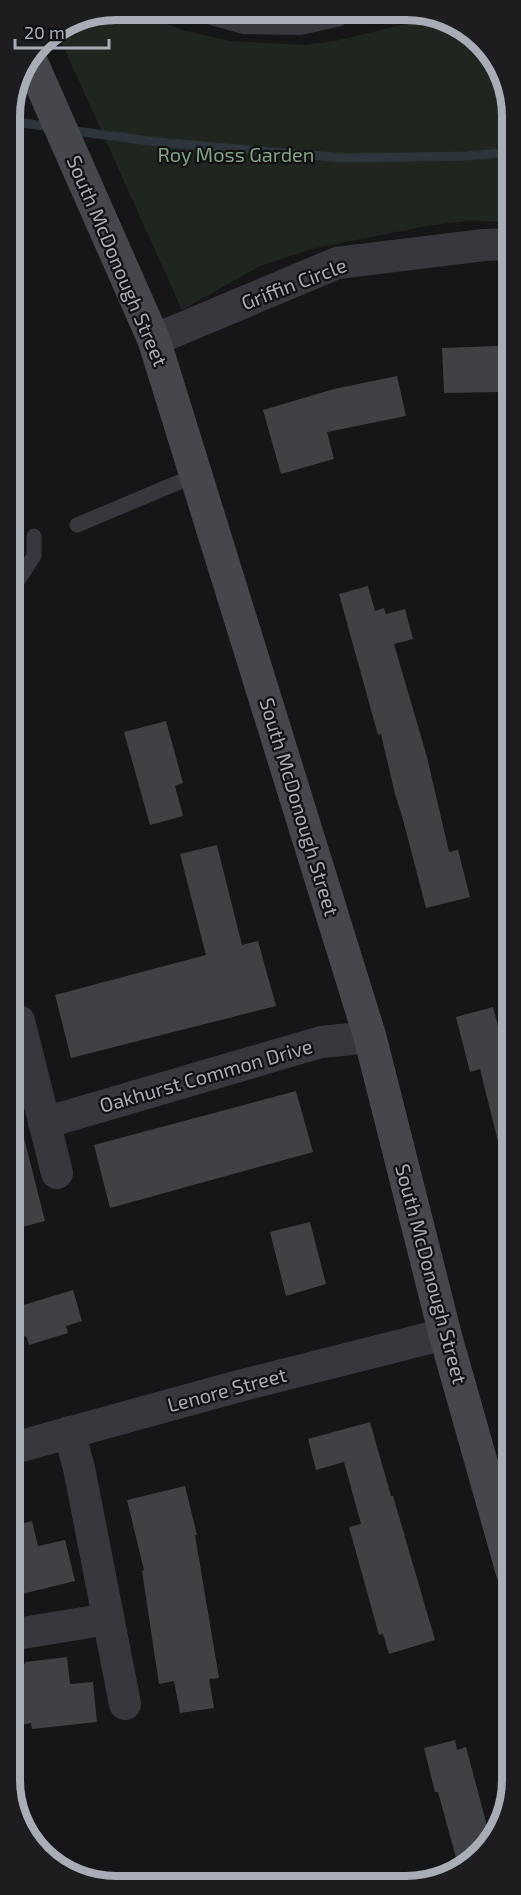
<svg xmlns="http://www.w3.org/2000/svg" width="521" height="1895" font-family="'Exo 2',sans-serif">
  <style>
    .green { fill: #1e261f }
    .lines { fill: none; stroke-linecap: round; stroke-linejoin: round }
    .stream { stroke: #2c353c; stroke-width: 9 }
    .building { fill: #404145 }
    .lane { stroke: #37383d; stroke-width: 15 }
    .street { stroke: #37383d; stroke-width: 32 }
    .secondary { stroke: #45474d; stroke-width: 33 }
    .labels { text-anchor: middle; stroke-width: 4.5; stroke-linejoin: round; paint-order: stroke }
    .park-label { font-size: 20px; fill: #7fa381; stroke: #111113 }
    .street-label { font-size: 20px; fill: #a8adb8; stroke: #111113 }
    .rim { fill: none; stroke: #a8adb8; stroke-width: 8 }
  </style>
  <rect width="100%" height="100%" fill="#161618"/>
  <!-- green -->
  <path class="green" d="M 116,9 L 124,9 L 183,30 L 230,41 L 305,45 L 335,41 L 439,16 L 485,45 L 511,102 L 511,222 L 467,221 L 427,226 L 311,249 L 258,267 L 182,310 L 56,30 L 75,17 Z"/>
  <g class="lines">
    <!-- stream -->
    <g class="stream">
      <path d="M 9,121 L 52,127"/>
      <path d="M 68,130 L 157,142 L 344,158 L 468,156 L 511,152"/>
    </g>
  </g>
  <!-- building -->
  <g class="building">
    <path d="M 498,346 L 500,392 L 444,393 L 442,348 Z"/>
    <path d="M 397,376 L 406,416 L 327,432 L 334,459 L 281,474 L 263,410 L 334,389 Z"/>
    <path d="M 368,586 L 375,611 L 384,608 L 386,614 L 405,609 L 413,639 L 394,644 L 427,757 L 449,852 L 458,850 L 470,897 L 426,908 L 402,816 L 395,794 L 381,734 L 378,735 L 339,594 Z"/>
    <path d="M 166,721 L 183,783 L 175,786 L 183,816 L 150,825 L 124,732 Z"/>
    <path d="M 217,845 L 242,945 L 258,941 L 276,1006 L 71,1058 L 55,995 L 206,955 L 180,854 Z"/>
    <path d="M 493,1007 L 511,1075 L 512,1157 L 502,1158 L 480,1069 L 470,1072 L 456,1017 Z"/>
    <path d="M 296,1091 L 313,1152 L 110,1208 L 94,1145 Z"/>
    <path d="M 19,1118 L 45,1221 L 10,1230 L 10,1119 Z"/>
    <path d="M 310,1222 L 326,1284 L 286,1296 L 270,1232 Z"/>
    <path d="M 73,1290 L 82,1321 L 66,1326 L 68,1333 L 29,1345 L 26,1336 L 10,1341 L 10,1309 Z"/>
    <path d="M 370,1422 L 391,1496 L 393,1496 L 435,1640 L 389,1654 L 383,1634 L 379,1635 L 349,1527 L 361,1524 L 344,1462 L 316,1470 L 308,1439 Z"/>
    <path d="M 185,1486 L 197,1535 L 195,1535 L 219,1678 L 209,1679 L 214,1708 L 180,1713 L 174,1681 L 159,1684 L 142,1571 L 144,1570 L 127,1500 Z"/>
    <path d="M 32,1521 L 38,1546 L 65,1540 L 75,1581 L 10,1597 L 10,1527 Z"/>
    <path d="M 67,1657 L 70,1684 L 93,1682 L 97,1722 L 32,1729 L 31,1723 L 10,1727 L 10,1667 L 25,1664 L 25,1662 Z"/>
    <path d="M 455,1740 L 457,1750 L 466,1747 L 490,1837 L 485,1850 L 458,1865 L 438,1792 L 435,1792 L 424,1748 Z"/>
  </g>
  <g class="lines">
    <!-- lane -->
    <g class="lane">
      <path d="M 77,525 L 196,475"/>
      <path d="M 9,594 L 34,556 L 34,536"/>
    </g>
    <!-- street -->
    <g class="street">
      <path d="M 216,10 L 245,18 L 300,19 L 336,11"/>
      <path d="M 154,340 L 337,263 L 484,245 L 511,244"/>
      <path d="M 19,1021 L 57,1173"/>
      <path d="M 44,1123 L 321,1042 L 370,1037"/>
      <path d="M 69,1432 L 79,1468 L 125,1704"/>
      <path d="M 10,1449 L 239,1386 L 445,1334"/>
      <path d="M 10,1635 L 108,1619"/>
    </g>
    <!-- secondary -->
    <path class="secondary" d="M 31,61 L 154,340 L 370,1037 L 445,1334 L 512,1571"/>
  </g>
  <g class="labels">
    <!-- park labels -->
    <g class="park-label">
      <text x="236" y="162">Roy Moss Garden</text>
    </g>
    <!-- street labels -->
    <g class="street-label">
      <text transform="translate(117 261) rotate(67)" y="7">South McDonough Street</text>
      <text transform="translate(294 284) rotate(-21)" y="7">Griffin Circle</text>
      <text transform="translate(299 807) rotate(73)" y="7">South McDonough Street</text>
      <text transform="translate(206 1076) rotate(-16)" y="7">Oakhurst Common Drive</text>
      <text transform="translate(431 1274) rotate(75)" y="7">South McDonough Street</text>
      <text transform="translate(227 1390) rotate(-15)" y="7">Lenore Street</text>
    </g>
  </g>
  <!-- crop -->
  <path d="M0 0H521V1895H0ZM116 20H406A96 96 0 0 1 502 116V1780A96 96 0 0 1 406 1876H116A96 96 0 0 1 20 1780V116A96 96 0 0 1 116 20Z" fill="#1d1d20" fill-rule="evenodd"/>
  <path class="rim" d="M116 20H406A96 96 0 0 1 502 116V1780A96 96 0 0 1 406 1876H116A96 96 0 0 1 20 1780V116A96 96 0 0 1 116 20Z"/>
  <!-- scale -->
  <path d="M15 39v9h94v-9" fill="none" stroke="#a8adb8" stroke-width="3"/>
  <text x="24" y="39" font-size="18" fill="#a8adb8" stroke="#111113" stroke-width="4.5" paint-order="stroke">20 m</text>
</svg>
